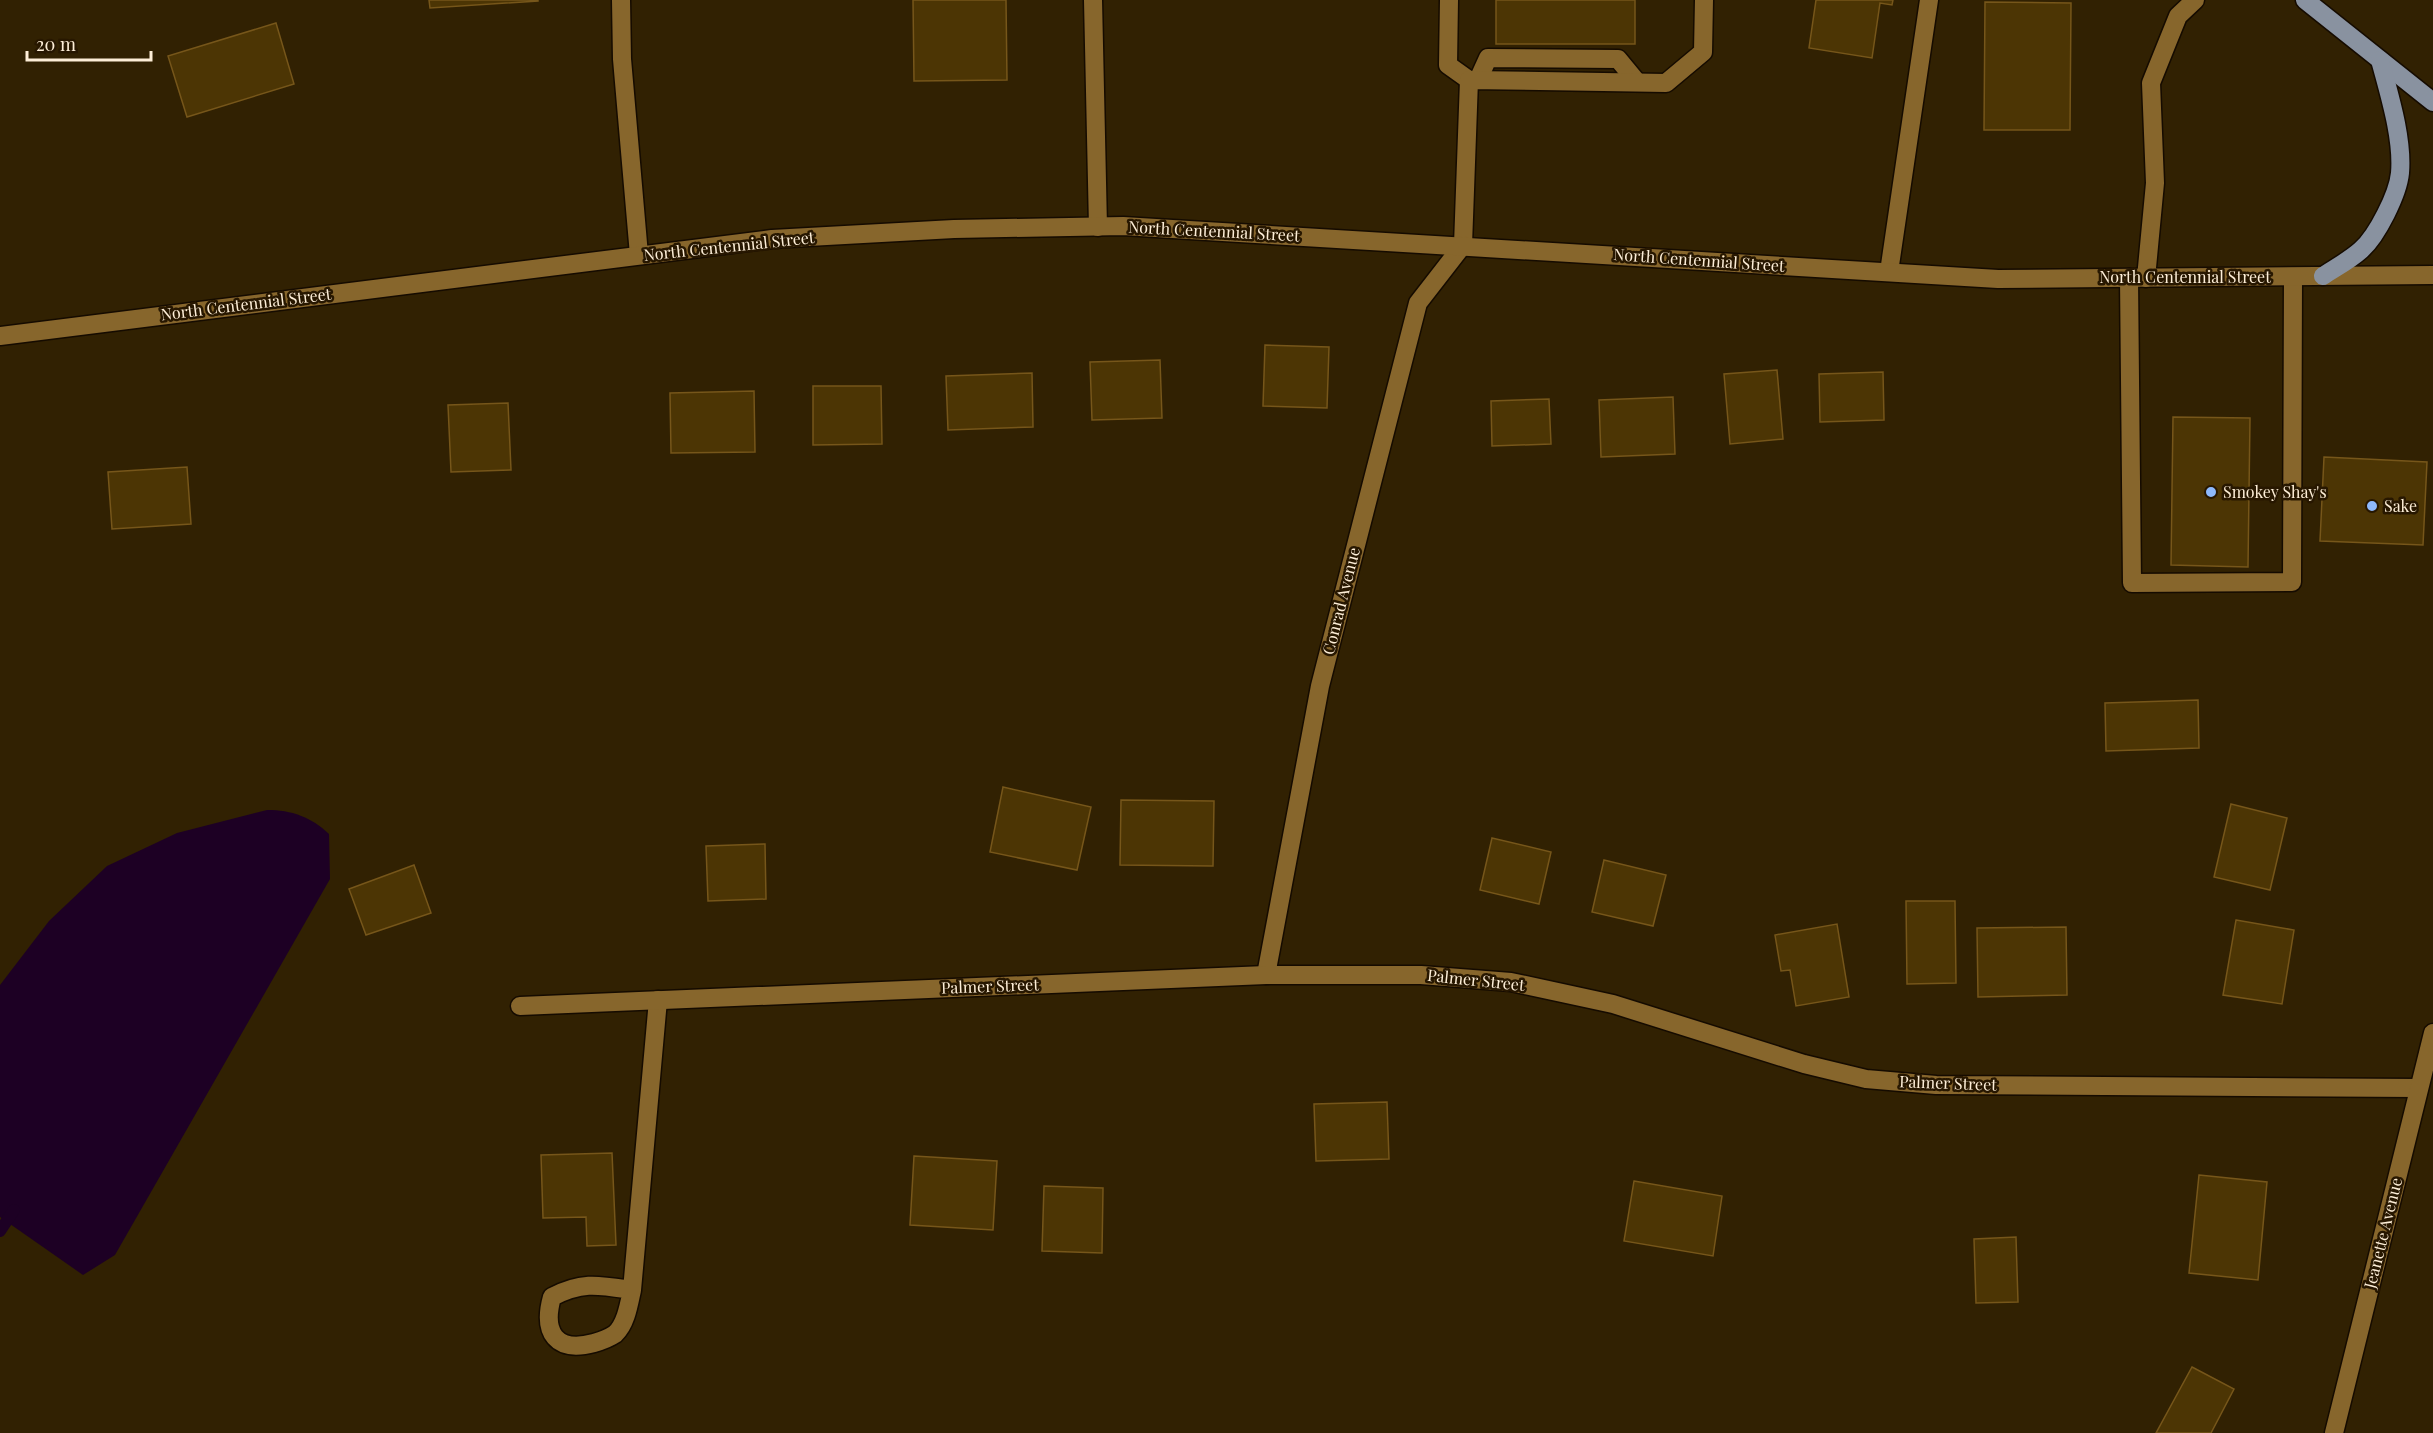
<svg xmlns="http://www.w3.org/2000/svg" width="2433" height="1433" font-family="'Playfair Display',serif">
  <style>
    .water { fill: #1d0024 }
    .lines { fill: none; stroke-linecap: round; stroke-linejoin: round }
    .stream { stroke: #1d0024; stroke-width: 12 }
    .building { fill: #4c3504; stroke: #76561a; stroke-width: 1.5 }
    .lane-casing { stroke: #150b00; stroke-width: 21 }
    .street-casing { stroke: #150b00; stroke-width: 21 }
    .secondary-casing { stroke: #150b00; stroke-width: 21 }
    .primary-casing { stroke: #150b00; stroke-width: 21 }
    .lane { stroke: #87662c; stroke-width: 18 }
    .street { stroke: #87662c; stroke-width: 18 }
    .secondary { stroke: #87662c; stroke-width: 18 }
    .primary { stroke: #8992a0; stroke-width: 18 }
    .poi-dot { fill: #8eb9fc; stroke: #271700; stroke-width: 2 }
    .labels { text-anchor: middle; stroke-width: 5; stroke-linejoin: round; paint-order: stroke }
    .street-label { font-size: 16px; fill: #fdeed7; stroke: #271700 }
    .poi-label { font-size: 16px; fill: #fdeed7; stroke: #271700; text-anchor: start }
  </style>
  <rect width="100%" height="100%" fill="#312102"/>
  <!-- water -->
  <path class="water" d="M 267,810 C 292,810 311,817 329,834 L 330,879 L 115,1255 L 83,1275 L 0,1217 L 0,985 L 49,921 L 107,866 L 177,833 Z"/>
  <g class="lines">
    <!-- stream -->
    <path class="stream" d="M 0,1231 L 14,1210"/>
  </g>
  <!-- building -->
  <g class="building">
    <path d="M 429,0 L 538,0 L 538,1 L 430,8 Z"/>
    <path d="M 913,0 L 1006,0 L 1007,80 L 914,81 Z"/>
    <rect x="1496" y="0" width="139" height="44"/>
    <path d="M 1816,0 L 1893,0 L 1892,5 L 1880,3 L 1872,58 L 1809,48 Z"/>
    <path d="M 1985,2 L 2071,3 L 2070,130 L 1984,130 Z"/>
    <path d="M 276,23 L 294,84 L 187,117 L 168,56 Z"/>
    <path d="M 1265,345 L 1329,347 L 1327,408 L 1263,406 Z"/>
    <path d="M 1160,360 L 1162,418 L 1092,420 L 1090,362 Z"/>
    <path d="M 1777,370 L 1783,439 L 1730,444 L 1724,374 Z"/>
    <path d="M 1883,372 L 1884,420 L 1820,422 L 1819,374 Z"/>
    <path d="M 1032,373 L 1033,427 L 948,430 L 946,376 Z"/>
    <path d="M 813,386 L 881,386 L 882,444 L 813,445 Z"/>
    <path d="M 754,391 L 755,452 L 671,453 L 670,393 Z"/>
    <path d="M 1673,397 L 1675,454 L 1601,457 L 1599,400 Z"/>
    <path d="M 1549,399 L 1551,444 L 1492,446 L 1491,401 Z"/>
    <path d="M 508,403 L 511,470 L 451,472 L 448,405 Z"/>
    <path d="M 2173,417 L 2250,418 L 2248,567 L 2171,565 Z"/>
    <path d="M 2324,457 L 2427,462 L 2423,545 L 2320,541 Z"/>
    <path d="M 187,467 L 191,524 L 112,529 L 108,472 Z"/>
    <path d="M 2198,700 L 2199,748 L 2106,751 L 2105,703 Z"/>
    <path d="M 1003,787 L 1091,807 L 1077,870 L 990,852 Z"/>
    <path d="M 1121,800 L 1214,801 L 1213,866 L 1120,865 Z"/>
    <path d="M 2231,804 L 2287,818 L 2270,890 L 2214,877 Z"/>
    <path d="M 1492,838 L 1551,852 L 1539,904 L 1480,890 Z"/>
    <path d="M 765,844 L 766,899 L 708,901 L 706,846 Z"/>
    <path d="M 1604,860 L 1666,875 L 1653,926 L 1592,912 Z"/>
    <path d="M 414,865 L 431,913 L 366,935 L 349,889 Z"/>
    <path d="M 1906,901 L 1955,901 L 1956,983 L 1907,984 Z"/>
    <path d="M 2236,920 L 2294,930 L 2282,1004 L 2223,995 Z"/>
    <path d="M 1837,924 L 1849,997 L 1796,1006 L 1790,970 L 1781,971 L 1775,935 Z"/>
    <path d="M 2066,927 L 2067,995 L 1978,997 L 1977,928 Z"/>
    <path d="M 1387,1102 L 1389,1159 L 1316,1161 L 1314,1104 Z"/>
    <path d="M 612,1153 L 616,1245 L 587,1246 L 586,1217 L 543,1218 L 541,1155 Z"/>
    <path d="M 914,1156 L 997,1161 L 993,1230 L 910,1225 Z"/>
    <path d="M 2199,1175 L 2267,1182 L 2258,1280 L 2189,1273 Z"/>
    <path d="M 1634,1181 L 1722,1196 L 1713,1256 L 1624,1241 Z"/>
    <path d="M 1044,1186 L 1103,1188 L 1102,1253 L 1042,1251 Z"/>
    <path d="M 2016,1237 L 2018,1302 L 1976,1303 L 1974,1239 Z"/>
    <path d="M 2192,1367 L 2234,1389 L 2211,1433 L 2156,1433 Z"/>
  </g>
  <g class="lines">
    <!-- lane casing -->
    <g class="lane-casing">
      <g id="lane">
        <path d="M 621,0 L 622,59 L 639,255"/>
        <path d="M 1093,0 L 1098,227"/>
        <path d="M 1449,0 L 1448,65 L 1469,80"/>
        <path d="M 1478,80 L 1488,58 L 1618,59 L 1637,82"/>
        <path d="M 1463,245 L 1469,80 L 1666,83 L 1703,52 L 1704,0"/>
        <path d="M 1889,272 L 1929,0"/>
        <path d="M 2129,278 L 2132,583 L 2292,582 L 2293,277"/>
        <path d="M 2146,278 L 2155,183 L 2151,83 L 2178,16 L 2195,0"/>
        <path d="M 632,1290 C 599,1285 582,1281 552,1297 C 542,1333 556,1353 594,1343 C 601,1341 609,1338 615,1334 C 626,1324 629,1304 632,1290 L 658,1000"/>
      </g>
    </g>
    <!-- street casing -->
    <g class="street-casing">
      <g id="street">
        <path d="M 1266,975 L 1320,686 L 1418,303 L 1463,245"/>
        <path d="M 520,1006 L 1266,975 L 1421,975 L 1511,982 L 1613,1004 L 1804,1064 L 1866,1079 L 1936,1085 L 2418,1088"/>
        <path d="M 2334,1433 L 2433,1033"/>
      </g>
    </g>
    <!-- secondary casing -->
    <g class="secondary-casing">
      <path id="secondary" d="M 0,336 L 772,239 L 954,229 L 1123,226 L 1998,279 L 2433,275"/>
    </g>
    <!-- primary casing -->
    <g class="primary-casing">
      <g id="primary">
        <path d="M 2305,0 L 2433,102"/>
        <path d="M 2323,276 C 2335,268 2350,260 2361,250 C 2377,236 2398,194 2400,173 C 2403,138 2389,94 2380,60"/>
      </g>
    </g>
    <!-- lane -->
    <use href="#lane" class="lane"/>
    <!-- street -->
    <use href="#street" class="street"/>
    <!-- secondary -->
    <use href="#secondary" class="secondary"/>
    <!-- primary -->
    <use href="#primary" class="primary"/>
  </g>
  <!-- markers -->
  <g class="poi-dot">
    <circle cx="2211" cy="492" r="6"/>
    <circle cx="2372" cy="506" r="6"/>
  </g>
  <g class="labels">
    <!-- street labels -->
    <g class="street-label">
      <text transform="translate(1214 231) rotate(3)" y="6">North Centennial Street</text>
      <text transform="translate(729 246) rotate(-6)" y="6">North Centennial Street</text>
      <text transform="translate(1699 260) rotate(4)" y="6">North Centennial Street</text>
      <text x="2185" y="283">North Centennial Street</text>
      <text transform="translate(246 304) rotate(-7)" y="6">North Centennial Street</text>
      <text transform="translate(1341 601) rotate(-76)" y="6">Conrad Avenue</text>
      <text transform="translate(1476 980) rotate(6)" y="6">Palmer Street</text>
      <text transform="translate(990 986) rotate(-2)" y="6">Palmer Street</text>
      <text transform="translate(1948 1083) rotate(2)" y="6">Palmer Street</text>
      <text transform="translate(2383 1233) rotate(-76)" y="6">Jeanette Avenue</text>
    </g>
    <!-- poi labels -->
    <g class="poi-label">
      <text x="2223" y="498">Smokey Shay's</text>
      <text x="2384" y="512">Sake</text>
    </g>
  </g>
  <!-- scale -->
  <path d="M27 51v9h124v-9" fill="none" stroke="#fdeed7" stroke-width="3"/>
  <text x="36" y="51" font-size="18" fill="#fdeed7" stroke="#271700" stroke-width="4.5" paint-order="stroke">20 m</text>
</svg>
